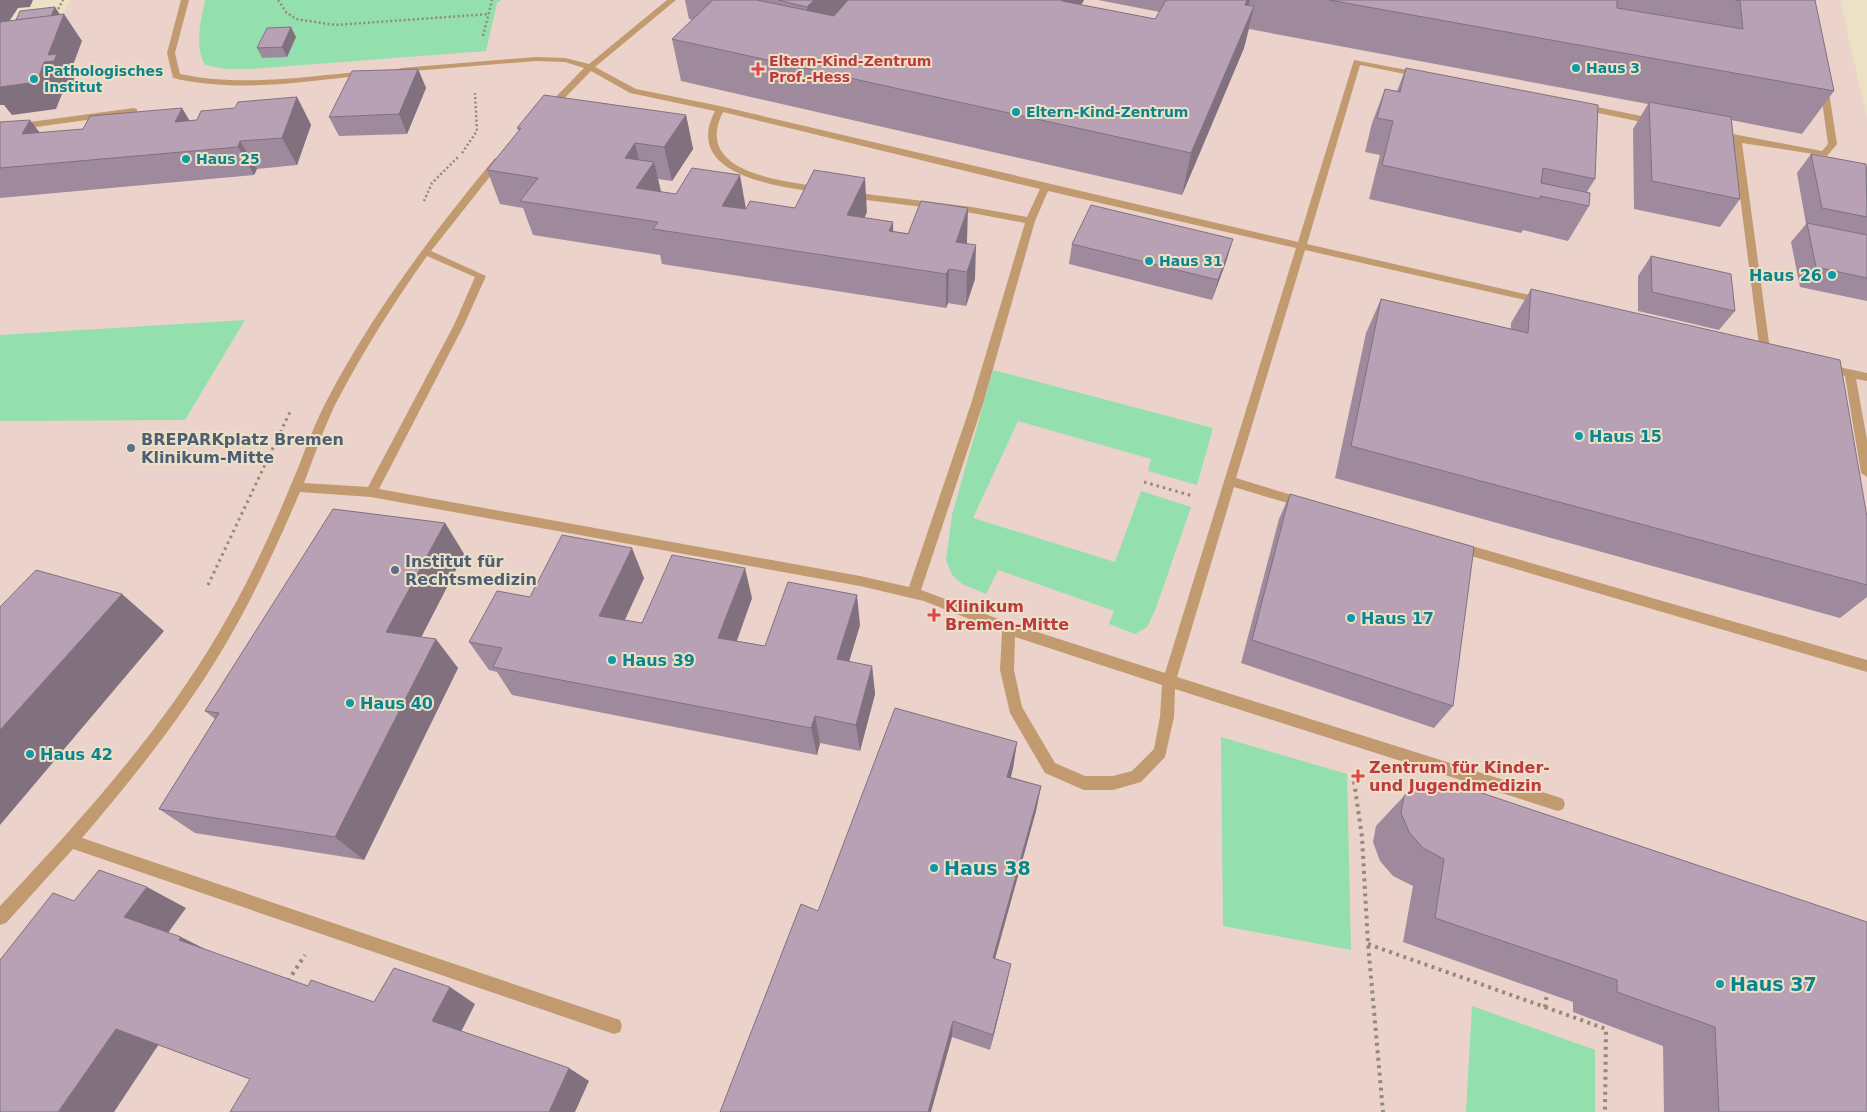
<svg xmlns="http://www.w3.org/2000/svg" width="1867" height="1112" font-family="'DejaVu Sans',sans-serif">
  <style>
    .medical { fill: #ebd2ca }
    .green { fill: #93e0ae }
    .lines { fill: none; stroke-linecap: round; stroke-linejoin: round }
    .path-far2 { stroke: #928b77; stroke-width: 2.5; stroke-dasharray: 2 2.5; stroke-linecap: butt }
    .path-far1 { stroke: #928b77; stroke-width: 3; stroke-dasharray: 2.5 4; stroke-linecap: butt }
    .path { stroke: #928b77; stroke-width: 4; stroke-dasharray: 3 4.5; stroke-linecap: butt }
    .service { fill: #c19a70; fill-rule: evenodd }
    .wall { fill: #9e8a9c }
    .shaded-wall { fill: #81717f }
    .building { fill: #b8a1b5; stroke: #81717f }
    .culture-dot { fill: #0f9aa8; stroke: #ede1c5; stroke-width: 2 }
    .health-dot { fill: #e0444e; stroke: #ede1c5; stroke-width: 2 }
    .service-dot { fill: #5c6f8a; stroke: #ede1c5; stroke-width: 2 }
    .labels { text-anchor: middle; stroke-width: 4; stroke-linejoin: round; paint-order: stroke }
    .far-health-label { font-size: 14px; font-weight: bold; fill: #be3a42; stroke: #ede1c5; text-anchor: start }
    .far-culture-label { font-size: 14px; font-weight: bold; fill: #0d838f; stroke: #ede1c5; text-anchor: start }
    .culture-label { font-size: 16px; font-weight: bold; fill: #0d838f; stroke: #ede1c5; text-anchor: start }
    .service-label { font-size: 16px; font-weight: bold; fill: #4e5e75; stroke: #ede1c5; text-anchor: start }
    .health-label { font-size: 16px; font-weight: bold; fill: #be3a42; stroke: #ede1c5; text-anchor: start }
    .near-culture-label { font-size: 19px; font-weight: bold; fill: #0d838f; stroke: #ede1c5; text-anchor: start }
  </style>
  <rect width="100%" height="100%" fill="#ede1c5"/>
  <!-- medical -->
  <path class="medical" d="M 70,0 L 1840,0 L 1867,118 L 1867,1112 L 0,1112 L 0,35 L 57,28 Z"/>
  <!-- green -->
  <g class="green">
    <path d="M 205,0 L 501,0 L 497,3 L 486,51 L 251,69 L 225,69 L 205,65 C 194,45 201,21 205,0 Z"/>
    <path d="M 245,320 L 185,420 L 0,421 L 0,335 Z"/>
    <path d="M 993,370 L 1213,428 L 1197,485 L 1148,471 L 1151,459 L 1018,421 L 973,518 L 1115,562 L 1141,491 L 1191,507 L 1156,608 L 1147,627 L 1135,634 L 1109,624 L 1114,611 L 998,570 L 986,594 L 962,584 L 952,575 L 946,560 L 952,515 Z"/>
    <path d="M 1221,737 L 1347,774 L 1351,950 L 1223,926 Z"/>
    <path d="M 1472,1006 L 1595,1050 L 1595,1112 L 1466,1112 Z"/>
  </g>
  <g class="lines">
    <!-- path-far2 -->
    <g class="path-far2">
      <path d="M 278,0 L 286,12 L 296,19 L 335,25 L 489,14"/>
      <path d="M 56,13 L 63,0"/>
      <path d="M 483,36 L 492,0"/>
      <path d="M 462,153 L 477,131 L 475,93"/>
      <path d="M 424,201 L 432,183 L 458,157"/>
    </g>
    <!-- path-far1 -->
    <g class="path-far1">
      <path d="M 1144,482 L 1193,496"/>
      <path d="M 208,585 L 290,412"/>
    </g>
    <!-- path -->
    <g class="path">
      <path d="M 1353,774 L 1362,837 L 1368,944 L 1383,1112"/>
      <path d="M 1368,944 L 1545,1007 L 1547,993"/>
      <path d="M 288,981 L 305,955"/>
      <path d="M 1545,1007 L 1606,1029 L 1605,1112"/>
    </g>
    <!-- service -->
    <g class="service">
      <path d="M 181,0 L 189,0 L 175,53 L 180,74 C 242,87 304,77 366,71 L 370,73 L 366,75 C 302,82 237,93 173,78 L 167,53 Z"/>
      <path d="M 667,0 L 676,0 L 595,67 L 636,89 L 720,106 L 1298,242 L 1354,60 L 1423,73 L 1424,75 L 1420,77 L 1360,65 L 1307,244 L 1542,298 L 1547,301 L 1542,304 L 1305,250 L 1236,478 L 1308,500 L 1310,503 L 1304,508 L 1234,487 L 1177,677 L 1558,797 L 1563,799 L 1565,804 L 1563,809 L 1558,811 L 1175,689 L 1174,717 L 1165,757 L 1141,782 L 1113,790 L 1084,790 L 1045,773 L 1010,713 L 1000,670 L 1002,632 L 924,601 L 860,586 L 371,497 L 300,492 C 278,543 255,594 227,642 C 186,712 135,776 82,838 L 614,1018 L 620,1020 L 622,1026 L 620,1032 L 614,1034 L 73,849 L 6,923 L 0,925 L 0,906 C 80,821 159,734 218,634 C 246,587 269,538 290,487 C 302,460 311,431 325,404 C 371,315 431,235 495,158 L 503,160 L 431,251 L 486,276 L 464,325 L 379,489 L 860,576 L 909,587 L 971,404 L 1025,223 L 972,213 L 850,198 L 845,195 L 850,192 L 972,207 L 1027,217 L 1040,189 L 723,112 C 692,173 783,181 822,187 L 827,190 L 822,193 C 781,187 681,176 715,111 L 630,93 L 591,71 L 552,111 L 546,111 L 546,107 L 584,68 L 565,62 L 536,61 L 401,72 L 397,70 L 401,68 L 536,57 L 565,58 L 589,64 ZM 1048,191 L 1296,248 L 1165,673 L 1012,624 L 921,590 L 983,404 L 1035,221 ZM 427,256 L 475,277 L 454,325 L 368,487 L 304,483 C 314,457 323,430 335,405 C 362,353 393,304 427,256 ZM 1015,637 L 1162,685 L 1160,717 L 1154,749 L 1132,771 L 1113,776 L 1085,776 L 1055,763 L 1022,707 L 1014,670 Z"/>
      <path d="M 1824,83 L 1828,86 L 1837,144 L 1827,156 L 1742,143 L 1770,350 L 1775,354 L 1770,358 L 1761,356 L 1760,353 L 1733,141 L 1713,134 L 1717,131 L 1822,151 L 1828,144 L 1820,86 Z"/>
      <path d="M 1582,104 L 1656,119 L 1660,122 L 1656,125 L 1579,109 L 1579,105 Z"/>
      <path d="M 134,108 L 137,109 L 137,113 L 0,132 L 0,126 Z"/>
      <path d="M 1825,364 L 1867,373 L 1867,381 L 1856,379 L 1867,440 L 1867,477 L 1861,473 L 1845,376 L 1821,371 L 1820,368 Z"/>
      <path d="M 1458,542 L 1867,660 L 1867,672 L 1454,551 L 1452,547 L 1454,543 Z"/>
    </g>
  </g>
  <!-- wall -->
  <g class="wall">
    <path d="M 685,0 L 848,0 L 848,1 L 1084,0 L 1081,5 L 1155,19 L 1160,12 L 1098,0 L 1815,0 L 1834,91 L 1802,134 L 1731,120 L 1740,199 L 1720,227 L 1634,209 L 1633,129 L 1648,104 L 1249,29 L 1244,48 L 1182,195 L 681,81 L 672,39 L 692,20 L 689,19 Z"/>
    <path d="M 296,37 L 287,57 L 262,58 L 257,48 Z"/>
    <path d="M 1406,68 L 1595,179 L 1587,192 L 1589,206 L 1568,241 L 1523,230 L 1521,233 L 1369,199 L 1380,155 L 1365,152 L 1372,123 L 1385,89 L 1397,91 Z"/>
    <path d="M 418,69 L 426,88 L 407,134 L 339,136 L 329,117 Z"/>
    <path d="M 297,97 L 311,125 L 297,165 L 257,169 L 254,175 L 0,198 L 0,122 L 40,133 L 197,120 L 235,108 Z"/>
    <path d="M 686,115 L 693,149 L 672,181 L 658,179 L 661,192 L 746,208 L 795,208 L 867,212 L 864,218 L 893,222 L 893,231 L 967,242 L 966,243 L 975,279 L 966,306 L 948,303 L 946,308 L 662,264 L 660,255 L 533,235 L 523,208 L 500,204 L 487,170 L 519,131 L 517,128 Z"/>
    <path d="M 1811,154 L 1867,166 L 1867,301 L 1800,287 L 1791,242 L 1806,224 L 1797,173 Z"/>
    <path d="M 1072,244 L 1227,259 L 1212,300 L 1069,264 Z"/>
    <path d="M 1651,256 L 1735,311 L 1719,330 L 1638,311 L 1638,276 Z"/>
    <path d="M 1531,289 L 1867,517 L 1867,597 L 1840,618 L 1335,478 L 1366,333 L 1381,299 L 1511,329 L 1511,323 Z"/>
    <path d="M 1290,494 L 1453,706 L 1434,728 L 1241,663 L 1279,519 Z"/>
    <path d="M 445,523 L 464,554 L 421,637 L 458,668 L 364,860 L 195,833 L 159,809 L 215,719 L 205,711 Z"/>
    <path d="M 644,578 L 625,620 L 642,623 L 752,598 L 737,641 L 765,646 L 860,625 L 849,662 L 872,666 L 875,694 L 860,751 L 820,743 L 817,755 L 512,695 L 497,672 L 489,670 L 469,642 L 530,597 Z"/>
    <path d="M 1017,742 L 1013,768 L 1011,777 L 1041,786 L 1036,811 L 995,959 L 1007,982 L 990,1050 L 952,1037 L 818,911 Z"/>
    <path d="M 1404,796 L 1867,1112 L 1664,1112 L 1663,1046 L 1573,1012 L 1573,1002 L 1403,942 L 1413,886 L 1393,876 L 1380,861 L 1373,842 L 1376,826 Z"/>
  </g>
  <!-- shaded-wall -->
  <g class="shaded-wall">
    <path d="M 0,0 L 33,0 L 30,7 L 18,8 L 8,23 L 0,24 Z"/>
    <path d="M 814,0 L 848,0 L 848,10 L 811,48 L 807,7 Z"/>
    <path d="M 1062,0 L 1084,0 L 1058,43 L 1062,1 Z"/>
    <path d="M 1247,0 L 1250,0 L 1243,28 L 1245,5 Z"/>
    <path d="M 1254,6 L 1244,48 L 1182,195 L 1191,153 Z"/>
    <path d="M 55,7 L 61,16 L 22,32 Z"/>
    <path d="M 64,14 L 82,41 L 70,73 L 76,81 L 73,88 L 64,89 L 56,109 L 12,115 L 4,105 L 0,105 L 0,80 L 48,55 Z"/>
    <path d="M 291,27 L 296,37 L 287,57 L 282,47 Z"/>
    <path d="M 418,69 L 426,88 L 407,134 L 399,114 Z"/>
    <path d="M 297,97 L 311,125 L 297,165 L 282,138 Z"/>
    <path d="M 182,108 L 199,136 L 175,122 Z"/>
    <path d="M 686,115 L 693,149 L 672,181 L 664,147 Z"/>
    <path d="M 30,120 L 51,147 L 22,134 Z"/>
    <path d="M 240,141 L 257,169 L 254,175 L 238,147 Z"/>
    <path d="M 635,143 L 643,177 L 654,162 L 662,196 L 647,220 L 625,158 Z"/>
    <path d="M 740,175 L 746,209 L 728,240 L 722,206 Z"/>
    <path d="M 865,178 L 867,212 L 850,249 L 847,215 Z"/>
    <path d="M 968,208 L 967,242 L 957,271 L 956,242 Z"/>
    <path d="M 893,222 L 894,256 L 889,231 Z"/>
    <path d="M 1233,239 L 1227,259 L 1212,300 L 1218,280 Z"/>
    <path d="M 976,245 L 975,279 L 966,306 L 967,272 Z"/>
    <path d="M 949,269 L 948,303 L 946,308 L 946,274 Z"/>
    <path d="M 445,523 L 464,554 L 409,661 L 386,632 Z"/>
    <path d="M 632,548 L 644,578 L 613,645 L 599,616 Z"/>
    <path d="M 745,568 L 752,598 L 727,667 L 718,638 Z"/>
    <path d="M 122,594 L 164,631 L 0,825 L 0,730 Z"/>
    <path d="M 857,595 L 860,625 L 841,688 L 837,659 Z"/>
    <path d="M 436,639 L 458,668 L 364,860 L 335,837 Z"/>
    <path d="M 872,666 L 875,694 L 860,751 L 856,725 Z"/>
    <path d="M 815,716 L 820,743 L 817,755 L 811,728 Z"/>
    <path d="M 1017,742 L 1013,768 L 1004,801 L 1007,777 Z"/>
    <path d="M 1041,786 L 1036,811 L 990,976 L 993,958 Z"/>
    <path d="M 147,887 L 186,908 L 165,937 L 124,917 Z"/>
    <path d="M 181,937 L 219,956 L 179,940 Z"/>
    <path d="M 1011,964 L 1007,982 L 990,1050 L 993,1035 Z"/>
    <path d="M 450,987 L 475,1004 L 459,1036 L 432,1021 Z"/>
    <path d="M 953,1021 L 952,1037 L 931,1112 L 928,1112 Z"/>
    <path d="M 116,1029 L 159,1044 L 114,1112 L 58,1112 Z"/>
    <path d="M 569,1068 L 589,1081 L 575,1112 L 549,1112 Z"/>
  </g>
  <!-- building -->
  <g class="building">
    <path d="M 713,0 L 757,0 L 834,16 L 848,0 L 1062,0 L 1062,1 L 1155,19 L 1166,0 L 1247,0 L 1245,5 L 1254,6 L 1191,153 L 672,39 Z"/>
    <path d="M 778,0 L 814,0 L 807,7 Z"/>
    <path d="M 1329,0 L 1617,0 L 1617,8 L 1743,29 L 1740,1 L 1735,0 L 1815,0 L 1834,91 Z"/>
    <path d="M 55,7 L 51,16 L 16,20 L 20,11 Z"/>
    <path d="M 64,14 L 48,55 L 57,54 L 54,61 L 44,62 L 37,82 L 0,87 L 0,22 Z"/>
    <path d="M 291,27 L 282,47 L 257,48 L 267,28 Z"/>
    <path d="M 1406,68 L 1598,105 L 1595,179 L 1543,168 L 1541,183 L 1590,193 L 1589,206 L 1540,196 L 1540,199 L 1382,165 L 1393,121 L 1377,118 L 1385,89 L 1400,92 Z"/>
    <path d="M 418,69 L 399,114 L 329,117 L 352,71 Z"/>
    <path d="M 544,95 L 686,115 L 664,147 L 635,143 L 625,158 L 654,162 L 636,188 L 676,194 L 692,168 L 740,175 L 722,206 L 746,209 L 750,201 L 795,208 L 814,170 L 865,178 L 847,215 L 893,222 L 889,231 L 908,234 L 921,201 L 968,208 L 956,242 L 976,245 L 967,272 L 949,269 L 946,274 L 653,229 L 658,222 L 520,201 L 538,178 L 487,170 L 521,128 L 517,128 Z"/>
    <path d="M 297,97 L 282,138 L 240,141 L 238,147 L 0,168 L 0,122 L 30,120 L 22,134 L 83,129 L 90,116 L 182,108 L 175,122 L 197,120 L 201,111 L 235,108 L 238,102 Z"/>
    <path d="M 1649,102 L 1731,117 L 1740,199 L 1652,181 Z"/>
    <path d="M 1811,154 L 1866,164 L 1867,217 L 1822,208 Z"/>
    <path d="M 1091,205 L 1233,239 L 1218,280 L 1072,244 Z"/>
    <path d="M 1807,223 L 1867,235 L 1867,278 L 1816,267 Z"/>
    <path d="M 1651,256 L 1731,274 L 1735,311 L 1652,292 Z"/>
    <path d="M 1531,289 L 1840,360 L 1867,517 L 1867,585 L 1351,446 L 1381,299 L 1528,333 Z"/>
    <path d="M 1290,494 L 1474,547 L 1453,706 L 1252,640 Z"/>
    <path d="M 333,509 L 445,523 L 386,632 L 436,639 L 335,837 L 159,809 L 219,713 L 205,711 Z"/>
    <path d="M 562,535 L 632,548 L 599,616 L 642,623 L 672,555 L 745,568 L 718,638 L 765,646 L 788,582 L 857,595 L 837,659 L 872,666 L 856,725 L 815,716 L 811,728 L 493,667 L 502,648 L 469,642 L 497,591 L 530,597 Z"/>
    <path d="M 36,570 L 122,594 L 0,730 L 0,607 Z"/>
    <path d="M 895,708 L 1017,742 L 1007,777 L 1041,786 L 993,958 L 1011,964 L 993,1035 L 953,1021 L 928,1112 L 720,1112 L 801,904 L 818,911 Z"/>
    <path d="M 1449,782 L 1867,922 L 1867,1112 L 1719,1112 L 1715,1027 L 1617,992 L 1617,980 L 1435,918 L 1444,859 L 1423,848 L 1409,832 L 1401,813 L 1404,796 L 1415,786 Z"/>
    <path d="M 99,870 L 147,887 L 124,917 L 181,937 L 179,940 L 308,986 L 311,980 L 374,1002 L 394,968 L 450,987 L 432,1021 L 569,1068 L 549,1112 L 230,1112 L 250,1079 L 116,1029 L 58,1112 L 0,1112 L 0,960 L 53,893 L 74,901 Z"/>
  </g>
  <!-- markers -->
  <g class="culture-dot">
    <circle cx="1576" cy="68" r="5"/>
    <circle cx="34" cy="79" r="5"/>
    <circle cx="1016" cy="112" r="5"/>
    <circle cx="186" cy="159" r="5"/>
    <circle cx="1149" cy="261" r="5"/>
    <circle cx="1832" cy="275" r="5"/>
    <circle cx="1579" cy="436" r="5"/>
    <circle cx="1351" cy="618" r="5"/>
    <circle cx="612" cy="660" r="5"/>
    <circle cx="350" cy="703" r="5"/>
    <circle cx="30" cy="754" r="5"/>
    <circle cx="934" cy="868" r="5"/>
    <circle cx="1720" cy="984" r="5"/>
  </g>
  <g class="health-dot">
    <path d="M755.5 61.5h5v5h5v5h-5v5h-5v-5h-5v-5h5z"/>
    <path d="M931.5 607.5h5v5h5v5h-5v5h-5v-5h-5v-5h5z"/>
    <path d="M1355.5 768.5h5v5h5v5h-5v5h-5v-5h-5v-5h5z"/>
  </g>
  <g class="service-dot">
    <circle cx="131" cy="448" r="5"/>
    <circle cx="395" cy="570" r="5"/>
  </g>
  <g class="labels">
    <!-- far-health labels -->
    <g class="far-health-label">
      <text x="769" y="66">Eltern-Kind-Zentrum<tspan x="769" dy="16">Prof.-Hess</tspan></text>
    </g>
    <!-- far-culture labels -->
    <g class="far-culture-label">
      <text x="1586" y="73">Haus 3</text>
      <text x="44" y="76">Pathologisches<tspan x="44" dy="16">Institut</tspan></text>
      <text x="1026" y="117">Eltern-Kind-Zentrum</text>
      <text x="196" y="164">Haus 25</text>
      <text x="1159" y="266">Haus 31</text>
    </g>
    <!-- culture labels -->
    <g class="culture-label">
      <text x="1822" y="281" text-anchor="end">Haus 26</text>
      <text x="1589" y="442">Haus 15</text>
      <text x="1361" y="624">Haus 17</text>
      <text x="622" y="666">Haus 39</text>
      <text x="360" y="709">Haus 40</text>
      <text x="40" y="760">Haus 42</text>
    </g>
    <!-- service labels -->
    <g class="service-label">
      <text x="141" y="445">BREPARKplatz Bremen<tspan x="141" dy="18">Klinikum-Mitte</tspan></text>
      <text x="405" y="567">Institut für<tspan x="405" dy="18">Rechtsmedizin</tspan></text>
    </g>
    <!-- health labels -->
    <g class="health-label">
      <text x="945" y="612">Klinikum<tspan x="945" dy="18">Bremen-Mitte</tspan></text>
      <text x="1369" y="773">Zentrum für Kinder-<tspan x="1369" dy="18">und Jugendmedizin</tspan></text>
    </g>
    <!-- near-culture labels -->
    <g class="near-culture-label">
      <text x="944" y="875">Haus 38</text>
      <text x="1730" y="991">Haus 37</text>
    </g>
  </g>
</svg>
